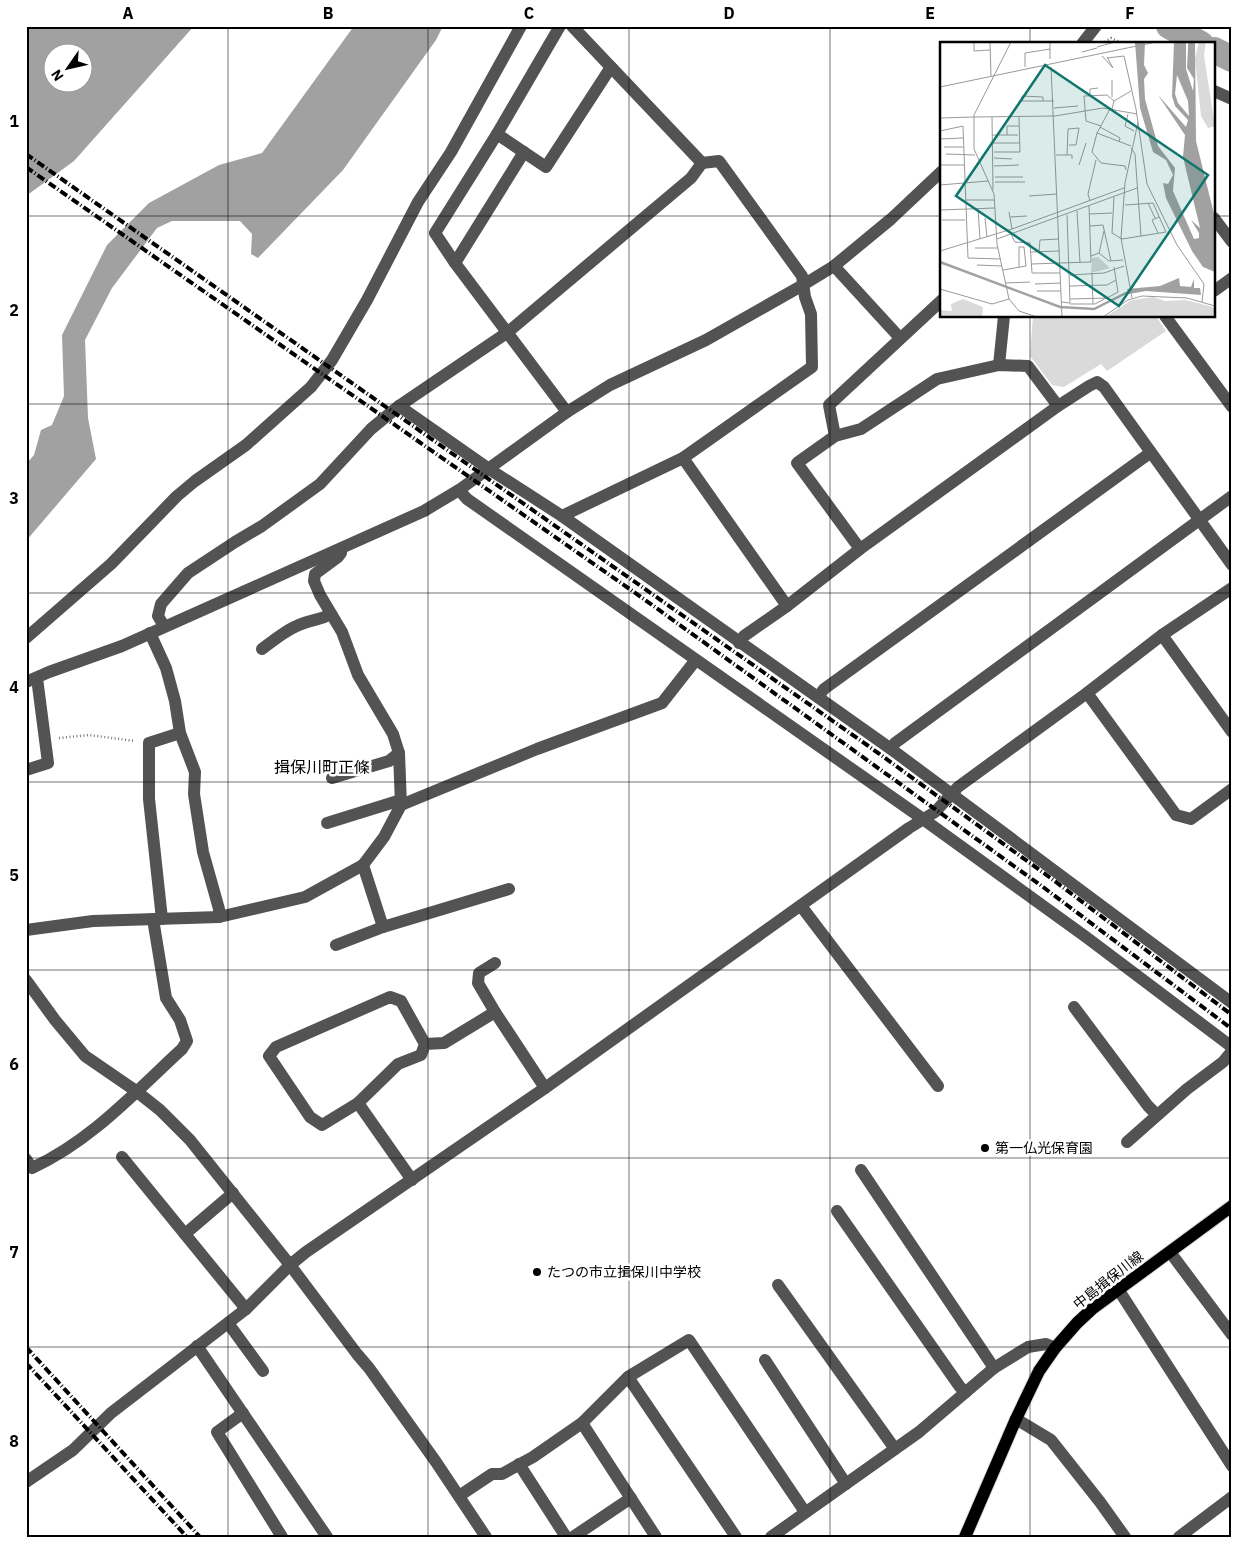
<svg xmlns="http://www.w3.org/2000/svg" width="1258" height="1563" font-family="'IBM Plex Sans','Noto Sans JP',sans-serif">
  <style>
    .green { fill: #dadada }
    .water { fill: #a1a1a1; fill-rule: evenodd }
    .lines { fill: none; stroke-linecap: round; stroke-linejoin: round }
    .river { stroke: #a1a1a1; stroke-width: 26 }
    .major-casing { stroke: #dbdbdb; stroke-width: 14 }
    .path { stroke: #757575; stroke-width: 2.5; stroke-dasharray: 1 2.5; stroke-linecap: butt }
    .minor { stroke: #535353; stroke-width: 12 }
    .major { stroke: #000; stroke-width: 12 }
    .rail { stroke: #000; stroke-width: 4; stroke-dasharray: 8 2.5 1 2.5; stroke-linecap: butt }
    .grid { fill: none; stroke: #000; stroke-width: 1; stroke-opacity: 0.55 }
    .poi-dot { fill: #000; stroke: #fff; stroke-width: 2 }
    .labels { text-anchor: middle; stroke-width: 5; stroke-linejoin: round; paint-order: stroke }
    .poi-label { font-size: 14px; fill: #000; stroke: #fff; text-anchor: start }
    .street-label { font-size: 14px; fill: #000; stroke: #fff }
    .quarter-label { font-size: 16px; fill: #000; stroke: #fff }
    .inset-river { fill: none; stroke: #a1a1a1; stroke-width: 2.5 }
    .inset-road { fill: none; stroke: #999; stroke-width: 1 }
    .view { fill: #0f766e; fill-opacity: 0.15; stroke: #0f766e; stroke-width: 2.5 }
    .inset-edge { fill: none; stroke: #000; stroke-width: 2.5 }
    .neatline { fill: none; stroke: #000; stroke-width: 2 }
    .grid-label { font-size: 16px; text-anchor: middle; font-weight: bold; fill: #000 }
  </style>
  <rect width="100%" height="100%" fill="#fff"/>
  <!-- green -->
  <path class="green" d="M 1033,316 L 1156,316 L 1166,331 L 1107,371 L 1101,364 L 1064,387 L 1052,385 L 1030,356 Z"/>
  <!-- water -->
  <g class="water">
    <path d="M 26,26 L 194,26 L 74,161 L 26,196 ZM 52,52 L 82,52 L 82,82 L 52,82 Z"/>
    <path d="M 354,26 L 443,26 L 436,40 L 343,170 L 258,258 L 251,254 L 252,234 L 240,221 L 172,221 L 157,228 L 112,288 L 85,340 L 88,418 L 96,459 L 26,541 L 26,464 L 34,455 L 41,430 L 52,425 L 64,396 L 62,335 L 107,245 L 149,203 L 219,165 L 262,153 Z"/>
  </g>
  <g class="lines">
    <!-- river -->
    <g class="river">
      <path d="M 1169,26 L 1201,44"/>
      <path d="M 1214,50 L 1232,59"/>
    </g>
    <!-- major casing -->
    <g class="major-casing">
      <path id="major" d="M 965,1537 L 1016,1419 L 1039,1371 L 1055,1348 L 1077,1323 L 1092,1309 L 1232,1206"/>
    </g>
    <!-- path -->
    <g class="path">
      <path d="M 1102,44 L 1111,38 L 1123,44"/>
      <path d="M 59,738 L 89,735 L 135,741"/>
    </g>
    <!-- minor -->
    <g class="minor">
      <path d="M 560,26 L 497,134 L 435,233 L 455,263 L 567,412"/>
      <path d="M 572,26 L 702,163"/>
      <path d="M 1082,44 L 1096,26"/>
      <path d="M 1214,91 L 1232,99"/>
      <path d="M 497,134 L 546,167 L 611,67"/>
      <path d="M 1214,218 L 1232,242"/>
      <path d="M 455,263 L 524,152"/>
      <path d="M 834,266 L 900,338"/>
      <path d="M 1214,291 L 1232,278"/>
      <path d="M 1165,316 L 1232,407"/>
      <path d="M 999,365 L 1004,316"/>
      <path d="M 399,406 L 489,469 L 562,516 L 891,749 L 1232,1003"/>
      <path d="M 835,436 L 829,405 L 942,300"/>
      <path d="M 683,458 L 787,606"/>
      <path d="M 459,490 L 467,499 L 923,819 L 1086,937 L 1232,1047"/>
      <path d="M 860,549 L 797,463 L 835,436 L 861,429 L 937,379 L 999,365 L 1028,366 L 1058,406"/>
      <path d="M 164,626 L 158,616 L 161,604 L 188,573 L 235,542 L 262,526 L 320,484 L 371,429 L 399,406 L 508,332 L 691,178 L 702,163 L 719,161 L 802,276 L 805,297 L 811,314 L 812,367 L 683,458 L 562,516"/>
      <path d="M 150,633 L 166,668 L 175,701 L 180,733 L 195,772 L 194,794 L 203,852 L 219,909 L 219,917"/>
      <path d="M 1162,635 L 1232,732"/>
      <path d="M 26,638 L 111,564 L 177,496 L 195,481 L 246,445 L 311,387 L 332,360 L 367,300 L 418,202 L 451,152 L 521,26"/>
      <path d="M 739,643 L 744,636 L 787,606 L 860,549 L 1058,406 L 1089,386 L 1097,382 L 1104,387 L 1232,565"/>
      <path d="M 262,649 C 275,639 289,628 304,623 C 315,619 320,620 331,614"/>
      <path d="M 26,682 L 49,672 L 122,646 L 424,511 L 459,490 L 567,412 L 610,385 L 706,340 L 803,285 L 834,266 L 891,219 L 942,171"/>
      <path d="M 1087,693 L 1176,815 L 1191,819 L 1232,789"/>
      <path d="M 818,697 L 824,689 L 1150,453"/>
      <path d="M 891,749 L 895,743 L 1232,496"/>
      <path d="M 26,770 L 48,763 L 37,678"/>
      <path d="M 332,778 L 389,761 L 399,753"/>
      <path d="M 401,805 L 537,749 L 662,703 L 695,661"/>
      <path d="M 327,823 L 401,800"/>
      <path d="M 363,865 L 383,927"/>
      <path d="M 801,906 L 938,1086"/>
      <path d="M 162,919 L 149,799 L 149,743 L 180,733"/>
      <path d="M 26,930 L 93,921 L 219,917 L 305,897 L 363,865 L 384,837 L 401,805 L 399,753 L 393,734 L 358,675 L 342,632 L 320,595 L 314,581 L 315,574 L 338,557 L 341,553"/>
      <path d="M 336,945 L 383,927 L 509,889"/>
      <path d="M 495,963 L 479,973 L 478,983 L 495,1012 L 545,1088"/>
      <path d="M 26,980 L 55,1020 L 85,1056 L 136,1091 L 160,1110 L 190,1140 L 290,1265 L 357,1354 L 369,1368 L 436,1462 L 486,1537"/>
      <path d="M 1074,1007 L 1148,1106 L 1157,1115"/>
      <path d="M 425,1044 L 401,1001 L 390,997 L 276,1047 L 269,1056 L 310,1117 L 322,1125 L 358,1103 L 398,1064 L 421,1055 L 425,1044 L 444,1043 L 495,1012"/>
      <path d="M 358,1103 L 412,1180"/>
      <path d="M 1127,1142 L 1187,1089 L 1223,1062 L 1232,1051"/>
      <path d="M 122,1157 L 246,1309"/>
      <path d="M 26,1159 L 32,1168 C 91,1141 135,1092 182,1049 L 187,1041 L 180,1020 L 166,998 L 153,919"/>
      <path d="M 861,1170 L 994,1368"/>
      <path d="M 837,1211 L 960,1387 L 966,1392"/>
      <path d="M 185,1234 L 233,1193"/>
      <path d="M 1170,1252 L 1232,1335"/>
      <path d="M 778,1285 L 895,1449"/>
      <path d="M 1118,1289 L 1232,1466"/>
      <path d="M 228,1323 L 263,1371"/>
      <path d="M 197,1346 L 327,1537"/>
      <path d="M 765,1360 L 846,1484"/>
      <path d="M 628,1377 L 736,1537"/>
      <path d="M 243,1413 L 217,1432 L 282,1537"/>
      <path d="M 1016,1419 L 1051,1440 L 1100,1502 L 1125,1537"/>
      <path d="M 582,1423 L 656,1537"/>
      <path d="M 519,1464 L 566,1537"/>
      <path d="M 26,1482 L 73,1450 L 111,1413 L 246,1309 L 290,1265 L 306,1252 L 545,1088 L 909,828 L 935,812 L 958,787 L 1087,693 L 1162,635 L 1232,588"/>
      <path d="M 459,1496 L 492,1474 L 502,1474 L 533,1457 L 582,1423 L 628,1377 L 689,1340 L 805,1512"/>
      <path d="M 573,1537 L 631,1498"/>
      <path d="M 771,1537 L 919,1432 L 994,1368 L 1028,1347 L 1046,1344 L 1055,1348"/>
      <path d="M 1179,1537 L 1232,1497"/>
    </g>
    <!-- major -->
    <use href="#major" class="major"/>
    <!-- rail -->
    <g class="rail">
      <path d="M 26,154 L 867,745 L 1052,879 L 1232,1015"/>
      <path d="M 26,167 L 641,597 L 1043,887 L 1232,1029"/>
      <path d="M 26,1347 L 200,1537"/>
      <path d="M 26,1363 L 187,1537"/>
    </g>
  </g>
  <!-- grid -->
  <path class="grid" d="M 228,26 L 228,1537M 428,26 L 428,1537M 629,26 L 629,1537M 830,26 L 830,1537M 1030,26 L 1030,44M 26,216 L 942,216M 1214,216 L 1232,216M 1030,316 L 1030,1537M 26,404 L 1232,404M 26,593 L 1232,593M 26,782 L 1232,782M 26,970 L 1232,970M 26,1158 L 1232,1158M 26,1347 L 1232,1347"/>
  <!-- markers -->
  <g class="poi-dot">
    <circle cx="985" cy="1148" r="5"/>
    <circle cx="537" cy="1272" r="5"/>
  </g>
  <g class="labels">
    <!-- poi labels -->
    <g class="poi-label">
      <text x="995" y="1153">第一仏光保育園</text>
      <text x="547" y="1277">たつの市立揖保川中学校</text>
    </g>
    <!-- street labels -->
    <g class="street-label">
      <text transform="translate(1108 1280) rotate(-38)" y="5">中島揖保川線</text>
    </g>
    <!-- quarter labels -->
    <g class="quarter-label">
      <text x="322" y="773">揖保川町正條</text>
    </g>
  </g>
  <!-- overview -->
  <g transform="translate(940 42)">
    <rect width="275" height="275" fill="#fff"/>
    <path d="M 259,0 L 266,0 L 264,14 L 275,84 L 268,86 L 261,74 L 255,17 ZM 158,215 L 170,226 L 151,231 L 152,216 ZM 213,255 L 225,259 L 246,258 L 269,264 L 275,266 L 275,275 L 165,275 L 192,258 ZM 23,257 L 43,265 L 42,275 L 0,275 L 0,268 L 12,269 L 11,262 Z" fill="#dadada"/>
    <path d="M 195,0 L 205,0 L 204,23 L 208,31 L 204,37 L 205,57 L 218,104 L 235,126 L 233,149 L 254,197 L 259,196 L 259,191 L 251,178 L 260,186 L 243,115 L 245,93 L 218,53 L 246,85 L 248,78 L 235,64 L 232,54 L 234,0 L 246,0 L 246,27 L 253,49 L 254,37 L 247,26 L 248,6 L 248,0 L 255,0 L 256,99 L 275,176 L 275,230 L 263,225 L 252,209 L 226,156 L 223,141 L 228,142 L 233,133 L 226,118 L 213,110 L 200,66 ZM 237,33 L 248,59 L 249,74 L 238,61 L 235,52 ZM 239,236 L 240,244 L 251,245 L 254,237 L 254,246 L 260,246 L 261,253 L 206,249 L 189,252 L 187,247 L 220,244 Z" fill="#a1a1a1" fill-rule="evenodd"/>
    <path class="inset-river" d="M 0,220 L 120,265 L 154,267 L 190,249"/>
    <path class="inset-road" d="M 34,0 L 34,9 L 50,8M 50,0 L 51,34M 71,0 L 34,73 L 34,107 L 54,152 L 57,202 L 69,257 L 79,269 L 97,275M 110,0 L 110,17M 157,5 L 175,0M 142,10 L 157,6M 162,14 L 173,26 L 167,15M 167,16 L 184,14 L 196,67 L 207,142 L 237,203 L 264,242 L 262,260M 85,25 L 85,11 L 110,7M 111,25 L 122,275M 0,45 L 216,0M 150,54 L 150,47 L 158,46M 172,55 L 172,38M 103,59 L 103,55 L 82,54 L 82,59 L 114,59M 114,66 L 138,64M 170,67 L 157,91 L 152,110 L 161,121 L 185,124 L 186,128M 172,67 L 174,59 L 191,49M 188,72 L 185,84 L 194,89M 34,75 L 115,74 L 163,66 L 197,72M 52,75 L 53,148M 0,76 L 34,75M 161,84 L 146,79 L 144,54 L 167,53 L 174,59M 160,85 L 180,96 L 179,100M 0,89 L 23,84 L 28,216 L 61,217M 157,91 L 191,104M 52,93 L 78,93M 67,93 L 67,84 L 79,84M 0,97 L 23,96M 53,101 L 80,101M 4,105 L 24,105M 191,106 L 195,112 L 201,194M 54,110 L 80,110 L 79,75M 6,112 L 35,113M 116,113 L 132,113 L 132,117M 127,113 L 128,87 L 139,86 L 136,103 L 129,103M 54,116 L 72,117M 0,123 L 25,123M 139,123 L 146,101M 54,124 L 79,123M 55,135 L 83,135M 55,140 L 85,140M 0,143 L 48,139M 89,154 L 117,152M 174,155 L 172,191 L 182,197 L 226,190 L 213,161 L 185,163M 25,158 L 55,158M 150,159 L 148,152 L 156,118M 208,161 L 215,176M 38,167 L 40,197M 0,168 L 55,166M 137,169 L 140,221M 69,170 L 72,187M 149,172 L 172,171M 70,175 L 87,174M 45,176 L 47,195M 2,178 L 25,178M 150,184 L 163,183 L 171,219M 218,191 L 212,178 L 219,175M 71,192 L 75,200 L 90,201 L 92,231 L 120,231M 57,197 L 197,146M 35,206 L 58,206M 0,209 L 72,187 L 184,146M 91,210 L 120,209M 99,210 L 100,198 L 119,197M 159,211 L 169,219 L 183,218M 151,214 L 159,211 L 164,189M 91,222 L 151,220 L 149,164M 37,223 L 62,224M 63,228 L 86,224 L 84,205 L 79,205 L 79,225M 152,232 L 153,262M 130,233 L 164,231 L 184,224M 65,241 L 90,240M 95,242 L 121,241M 130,244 L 167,243 L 176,238M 0,247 L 52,262 L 69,257M 97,249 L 121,249M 192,256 L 181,196 L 185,141 L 198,80M 130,257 L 167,256 L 178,250 L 174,225M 121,260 L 130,261 L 127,173M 130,262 L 155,262 L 166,256M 163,275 L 188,258 L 202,254 L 247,256 L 275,264"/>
    <path class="view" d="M 105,23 L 268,133 L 179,264 L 16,154 Z"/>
    <rect width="275" height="275" class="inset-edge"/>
  </g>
  <!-- border -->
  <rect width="1258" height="1563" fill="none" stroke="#ffffff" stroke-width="55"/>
  <!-- north arrow -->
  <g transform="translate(68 68) rotate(236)"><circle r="24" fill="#ffffff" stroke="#999999"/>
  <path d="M0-4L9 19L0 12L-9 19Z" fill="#000000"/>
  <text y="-8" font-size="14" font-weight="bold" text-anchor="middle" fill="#000000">N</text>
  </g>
  <rect x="28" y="28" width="1202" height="1508" class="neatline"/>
  <g class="grid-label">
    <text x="128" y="19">A</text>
    <text x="328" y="19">B</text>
    <text x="529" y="19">C</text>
    <text x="729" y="19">D</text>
    <text x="930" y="19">E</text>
    <text x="1130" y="19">F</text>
    <text x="14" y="127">1</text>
    <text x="14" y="316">2</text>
    <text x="14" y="504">3</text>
    <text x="14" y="693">4</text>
    <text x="14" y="881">5</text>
    <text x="14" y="1070">6</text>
    <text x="14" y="1258">7</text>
    <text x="14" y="1447">8</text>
  </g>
</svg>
